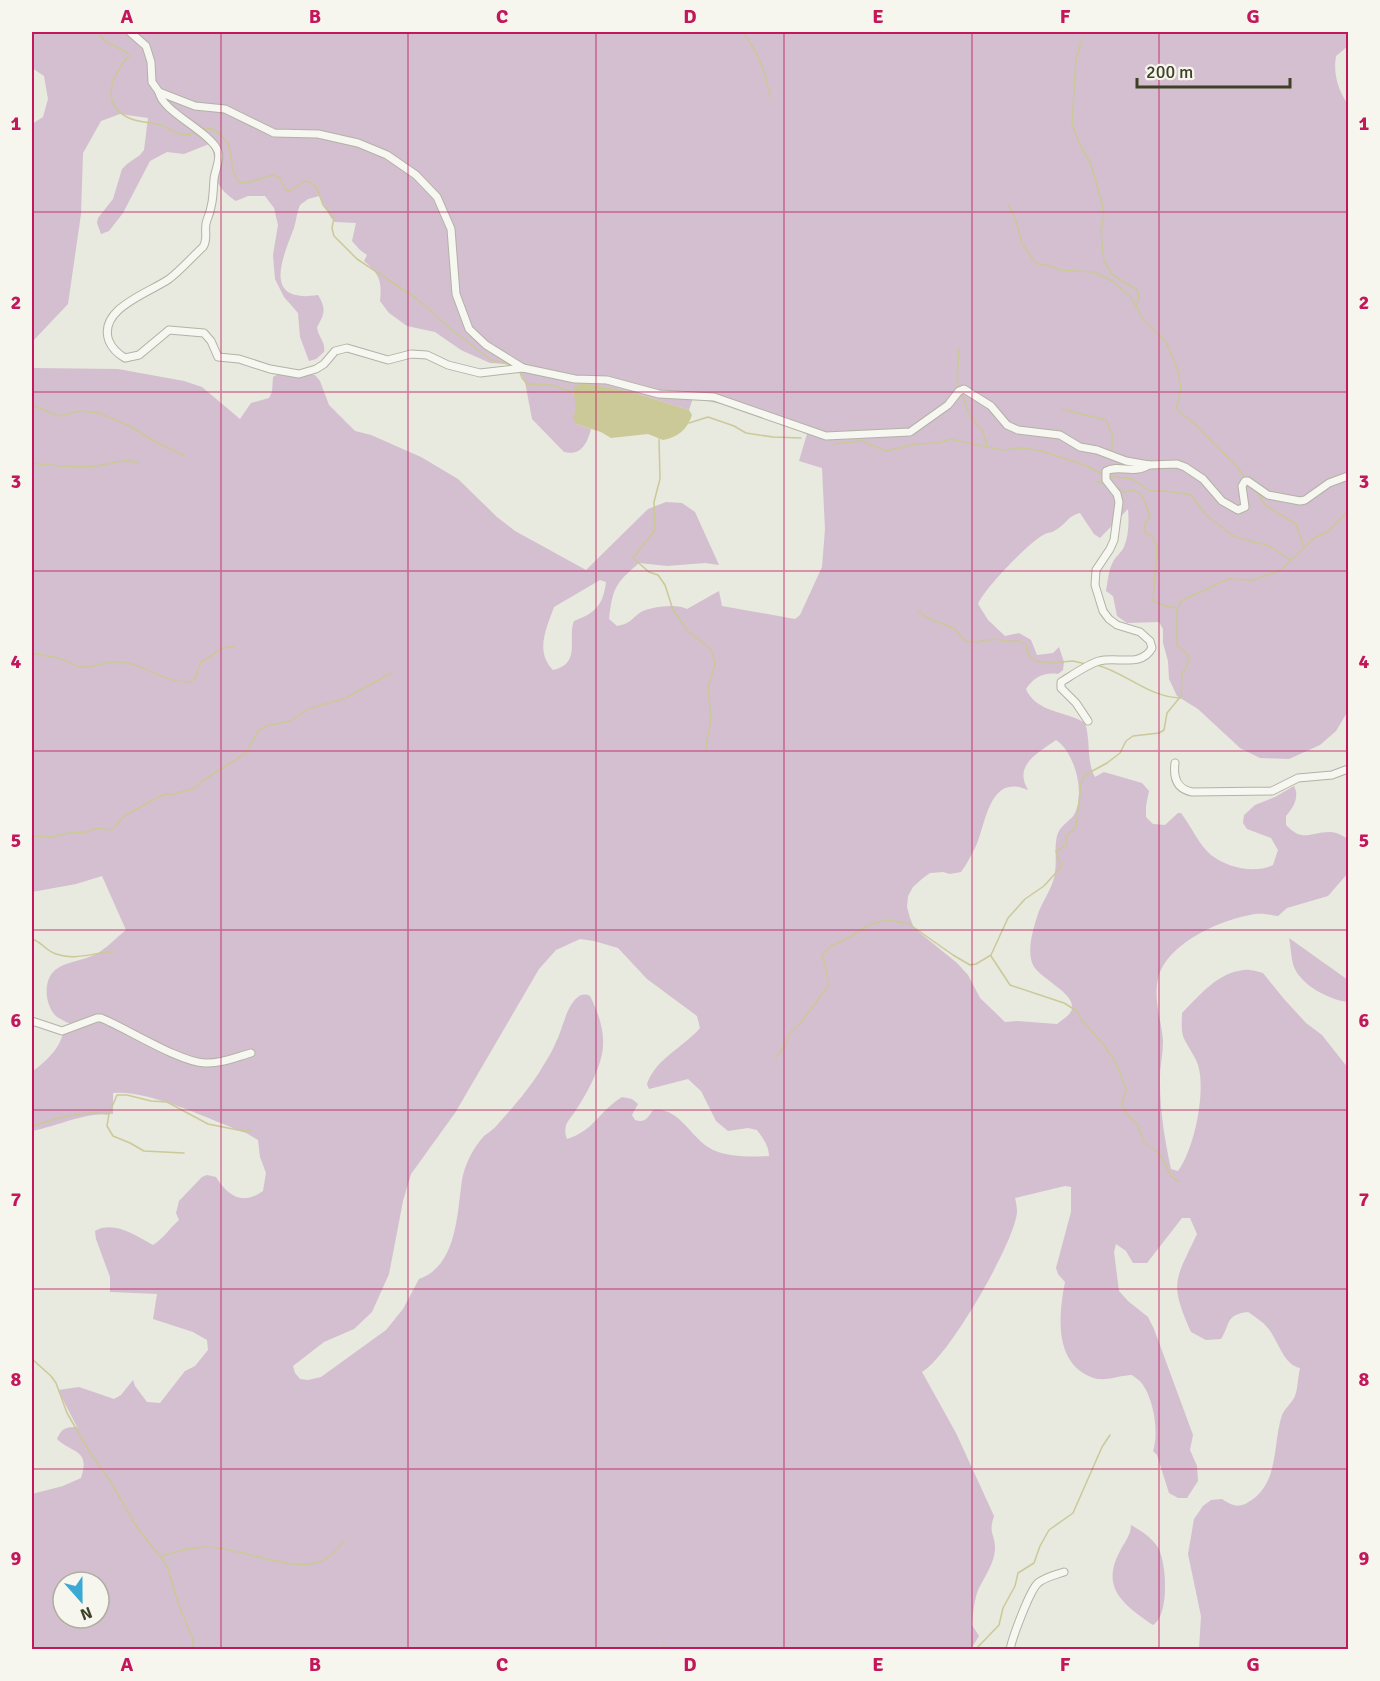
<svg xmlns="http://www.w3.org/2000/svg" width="1380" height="1681" font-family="Signika,sans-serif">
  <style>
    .green { fill: #d3bfcf; fill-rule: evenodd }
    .water { fill: #cbc997 }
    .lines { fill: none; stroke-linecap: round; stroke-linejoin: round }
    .stream { stroke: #cbc997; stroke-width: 1.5 }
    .minor-casing { stroke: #b2b3a4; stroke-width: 9 }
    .minor { stroke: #f6f7f1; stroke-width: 7 }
    .grid { fill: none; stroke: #c2185b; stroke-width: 1.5; stroke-opacity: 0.55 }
    .neatline { fill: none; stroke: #c2185b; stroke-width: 2 }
    .grid-label { font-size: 20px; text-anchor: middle; font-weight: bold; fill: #c2185b }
  </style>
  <rect width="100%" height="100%" fill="#e8e9df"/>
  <!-- green -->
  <g class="green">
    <path d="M 32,32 L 1348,32 L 1348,46 L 1336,56 C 1333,73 1338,91 1348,104 L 1348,711 L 1336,731 L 1320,745 L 1289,759 L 1260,758 L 1240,748 L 1198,709 L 1177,696 L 1169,679 L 1168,661 L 1163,643 L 1163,629 L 1159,622 L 1127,623 L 1117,616 L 1113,596 L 1106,591 C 1108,581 1108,571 1113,562 C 1115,557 1121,553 1124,547 C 1129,535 1129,521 1128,509 L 1100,538 L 1094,534 L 1080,513 C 1068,515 1065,526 1054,531 C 1052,533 1048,532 1045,534 C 1030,541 984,589 978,604 L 988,620 L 1005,636 L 1019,633 L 1031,640 L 1037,655 L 1053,653 L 1059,647 L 1064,662 L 1063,670 L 1058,674 C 1044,672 1034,677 1026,689 C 1036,713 1067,711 1085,723 C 1091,741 1086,761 1095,777 L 1104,772 L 1142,783 L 1149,791 L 1146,806 L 1146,817 L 1153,824 L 1165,825 L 1178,813 L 1181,813 C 1191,826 1199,845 1211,855 C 1228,868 1254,874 1273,865 L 1278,850 L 1271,838 L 1247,829 L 1243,823 L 1244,815 L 1255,805 L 1275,797 L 1294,786 C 1300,797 1293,808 1286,816 L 1286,825 C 1303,843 1310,832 1330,832 C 1337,832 1343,836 1348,839 L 1348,873 L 1328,896 L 1287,908 L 1278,916 C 1271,915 1263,913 1255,914 C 1222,919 1166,943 1158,979 C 1153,1001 1162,1021 1163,1042 C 1163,1056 1159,1070 1160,1083 C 1160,1112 1165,1141 1171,1169 L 1178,1171 C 1194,1150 1205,1096 1199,1069 C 1197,1057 1187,1047 1183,1036 C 1181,1029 1182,1020 1182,1013 C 1199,996 1218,972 1244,970 C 1250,969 1258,972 1263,973 L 1284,999 L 1306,1023 L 1322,1035 L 1348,1068 L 1348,1649 L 1199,1649 L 1201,1616 L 1188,1554 L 1194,1519 L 1203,1506 L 1211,1500 L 1222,1499 C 1231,1505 1237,1508 1247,1503 C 1280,1485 1272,1446 1282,1415 C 1285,1408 1292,1403 1295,1396 C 1298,1388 1298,1376 1300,1368 C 1283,1365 1278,1339 1267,1327 C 1262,1321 1255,1317 1248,1312 C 1225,1315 1231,1323 1221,1339 L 1206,1340 L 1191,1332 C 1169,1282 1175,1281 1197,1234 L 1190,1218 L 1182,1218 L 1147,1263 L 1133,1263 L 1126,1251 L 1116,1244 L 1114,1252 L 1119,1291 L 1128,1301 L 1148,1317 L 1154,1329 L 1193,1435 L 1190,1450 L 1197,1466 L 1198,1481 L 1187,1498 L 1178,1498 L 1169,1493 L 1157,1455 L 1153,1451 C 1159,1433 1154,1401 1143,1385 C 1141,1381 1136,1378 1132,1375 C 1119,1375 1104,1383 1091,1377 C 1053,1362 1059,1313 1065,1282 L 1058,1274 L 1056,1268 L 1071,1212 L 1071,1187 L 1065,1186 L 1015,1198 C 1016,1202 1017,1207 1017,1212 C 1015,1242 948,1358 922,1372 L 956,1433 L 994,1516 C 988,1534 995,1534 995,1548 C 995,1562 985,1576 979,1588 C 974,1599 973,1613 972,1625 L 979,1636 L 971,1649 L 32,1649 L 32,1494 L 63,1486 L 81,1478 C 91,1449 71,1453 57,1439 C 62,1428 66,1427 77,1427 L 58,1390 L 79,1387 L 114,1399 L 121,1395 L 133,1380 L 135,1386 L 147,1402 L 160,1403 L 185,1371 L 195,1366 L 208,1350 L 207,1340 L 193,1332 L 153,1319 L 157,1294 L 110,1292 L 110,1277 L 96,1239 L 95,1231 C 114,1220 136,1236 153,1245 C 162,1240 170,1228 179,1220 L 176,1213 L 179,1201 L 202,1177 L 207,1175 L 216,1177 C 228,1196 242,1206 263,1191 L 266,1173 L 260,1157 L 258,1140 L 246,1133 C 211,1120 148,1089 113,1093 L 113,1114 C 81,1113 61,1125 32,1131 L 32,1072 C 45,1062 61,1048 63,1032 L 78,1027 C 71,1024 63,1021 57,1017 C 44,1006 42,977 58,968 C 71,960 89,960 101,951 C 110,945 118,936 126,930 L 102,876 L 76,884 L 32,892 L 32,368 L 118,369 L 184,381 L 202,387 L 240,419 L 251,403 L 269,398 L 272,392 L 273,377 C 285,369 301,374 315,375 L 320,381 L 329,405 L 355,431 L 371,435 L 421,457 L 458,479 L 497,517 L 515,531 L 586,570 L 648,509 L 666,502 L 682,503 L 695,512 L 719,565 L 705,563 L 667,566 L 639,563 C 615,584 613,587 609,619 L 617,626 C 630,624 631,619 641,612 C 650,607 677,603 687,609 L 719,591 L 722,606 L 795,619 L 800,615 L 822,567 L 825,529 L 822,468 L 799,461 L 807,434 L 785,423 L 754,411 L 693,398 L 689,410 L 635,393 L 573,392 L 576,400 L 576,424 L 591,429 C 587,444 581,456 564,452 L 532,419 L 525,382 L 521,374 L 508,364 L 490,363 L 461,350 L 435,332 L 407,326 L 389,313 L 380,301 C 382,282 380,274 364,261 L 367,255 L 360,250 L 352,241 L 356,223 L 335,222 L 331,218 L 319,196 L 308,199 L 300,205 C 297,212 296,221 294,228 C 283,257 261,304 318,295 C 326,308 325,314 317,327 C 318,337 326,342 324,352 L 316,359 L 309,361 L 300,337 L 298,313 L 284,297 L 275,279 L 273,255 L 278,225 L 274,208 L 265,196 L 248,196 L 236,201 C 224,193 214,183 214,166 C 214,156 215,153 209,144 L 184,154 L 167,152 L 150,161 L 123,213 L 109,231 L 101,234 L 97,223 L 98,218 L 113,199 L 122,169 L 127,164 L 140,155 L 144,150 L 148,118 L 120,114 L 101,121 L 83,153 L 81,214 L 68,304 L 32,342 L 32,124 L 43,117 L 48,99 L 44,76 L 32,68 ZM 600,580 L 606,582 C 603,606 595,613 574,621 C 567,638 582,664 553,670 C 535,652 546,629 554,607 ZM 1056,740 C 1075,752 1086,795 1074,815 C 1068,823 1060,825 1057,836 C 1054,848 1057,861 1055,872 C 1054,885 1044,899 1039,911 C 1034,926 1026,950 1033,965 C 1040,979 1074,992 1072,1008 C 1072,1014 1062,1020 1057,1024 L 1017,1021 L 1005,1022 L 980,998 L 968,975 L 957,963 L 914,928 L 910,918 L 907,907 L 908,896 L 913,887 L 923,878 L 930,873 L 943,872 L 950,874 L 961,872 C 967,864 970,857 975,848 C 986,826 988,772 1028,790 C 1013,765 1038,753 1056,740 ZM 580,939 L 594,941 L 618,948 L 647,979 L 697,1016 L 700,1028 C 683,1048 656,1058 647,1084 L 649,1089 L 688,1079 L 701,1091 L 716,1121 L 728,1131 L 748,1128 L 757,1130 C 763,1138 769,1146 769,1156 C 751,1157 729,1157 713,1150 C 689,1138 681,1107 653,1110 C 647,1119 645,1123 635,1120 L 632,1115 L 638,1104 L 632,1099 L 622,1097 C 599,1111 594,1131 567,1139 C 565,1134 565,1131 566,1125 C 568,1120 573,1115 576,1110 C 587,1093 598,1073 602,1054 C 606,1034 599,1014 590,996 C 586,994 582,994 578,997 C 566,1006 563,1029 556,1042 C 553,1050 548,1058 543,1066 C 531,1087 514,1106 498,1124 C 494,1129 489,1132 484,1136 C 473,1148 465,1164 462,1180 C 457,1214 457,1266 419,1279 L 403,1309 L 386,1330 L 321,1377 L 308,1380 L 300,1379 L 295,1373 L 293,1366 L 324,1342 L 354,1329 L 372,1312 L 389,1274 L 403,1201 L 411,1174 L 455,1113 L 539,969 L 556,950 ZM 63,1582 L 99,1582 L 99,1618 L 63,1618 Z"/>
    <path d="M 1289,938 L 1348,980 L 1348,1002 C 1330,1000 1302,986 1294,967 C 1291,959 1291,947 1289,938 Z"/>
    <path d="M 1131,1525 C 1140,1530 1151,1537 1157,1546 C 1167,1560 1170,1616 1153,1625 C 1124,1605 1100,1588 1120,1551 C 1124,1543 1131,1535 1131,1525 Z"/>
  </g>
  <!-- water -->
  <path class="water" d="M 583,383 L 635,393 L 689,410 L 692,415 C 687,430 678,437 663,440 L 648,434 L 611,438 L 601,432 L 576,424 L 573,417 C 580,404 572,399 574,387 Z"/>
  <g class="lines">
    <!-- stream -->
    <g class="stream">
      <path d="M 98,32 L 105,41 L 126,52 L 129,56 C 112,74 99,104 129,118 C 137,122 148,122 157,124 C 172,128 180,140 196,132"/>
      <path d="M 743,32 C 758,53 766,72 770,98"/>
      <path d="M 1082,39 L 1076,60 L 1072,124 L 1080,145 L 1090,162 L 1101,199 L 1104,215 L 1101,232 L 1104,261 L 1113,275 L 1137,290 L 1139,297 L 1136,307"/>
      <path d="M 201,130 L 210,128 C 242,143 224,165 239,182 L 247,183 L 273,175 L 280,178 L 285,189 L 290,191 L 304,181 L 312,183 L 317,188 L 323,205 L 334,218 L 332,228 L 334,236 L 357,259 L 416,298 L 452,330 L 491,360 L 512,365"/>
      <path d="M 1008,205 L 1016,221 L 1022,243 L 1034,261 L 1040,265 L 1048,265 L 1060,270 L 1094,272 L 1112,281 L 1131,297 L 1143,319 L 1166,342 L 1178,371 L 1181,390 L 1176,409 L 1194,423 L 1239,469 L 1245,478"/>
      <path d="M 519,370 L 522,378 L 527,384 L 552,385 L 573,392"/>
      <path d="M 959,388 L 957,381 L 959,349"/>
      <path d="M 961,392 L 971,418 L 983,431 L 987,446"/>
      <path d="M 32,405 L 59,416 L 80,411 L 99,413 L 130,426 L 152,440 L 185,456"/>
      <path d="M 1062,409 L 1106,420 L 1112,435 L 1112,453"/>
      <path d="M 689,423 L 708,417 L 734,426 L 746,433 L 773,437 L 801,438"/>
      <path d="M 659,439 L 660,479 L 654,502 L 655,530 L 633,558 L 649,572 L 658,575 L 665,585 L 673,610 L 688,631 L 711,649 L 715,664 L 708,687 L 711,719 L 705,752"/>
      <path d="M 834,444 L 862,441 L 886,451 L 915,444 L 938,443 L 950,439 L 1002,450 L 1023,448 L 1038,450 L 1085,465 L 1102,474"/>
      <path d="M 32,463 C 53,466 75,468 97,466 C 114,464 121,457 138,463"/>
      <path d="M 1109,476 L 1132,479 L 1150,491 L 1166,491 L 1191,495 L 1207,516 L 1235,537 L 1270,546 L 1290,560"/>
      <path d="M 1097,482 L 1105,483"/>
      <path d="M 1113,484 L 1124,492 C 1145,486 1144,502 1150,516 L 1145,524 L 1145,533 L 1153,536 L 1157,548 L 1153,601 L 1166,606 L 1177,608"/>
      <path d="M 1256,490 L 1265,505 L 1296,524 L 1304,547"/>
      <path d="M 917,610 L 926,617 L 955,629 L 965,641 L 976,642 L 995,639 L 1006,641 L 1020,641 L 1026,645 L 1029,656 L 1035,661 L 1050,663 L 1073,661 L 1086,664"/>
      <path d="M 32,653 C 42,656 54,656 64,660 C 70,662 74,666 81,667 C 99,667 112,658 132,664 C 149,669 179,688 194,680 L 201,662 L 223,648 L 234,646"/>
      <path d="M 1097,665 C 1126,673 1149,697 1180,698"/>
      <path d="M 32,836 L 52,837 L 69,833 L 87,832 L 97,828 L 110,830 L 116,826 L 124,816 L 151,801 L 165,794 L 174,794 L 195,788 L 202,781 L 246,753 L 258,731 L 266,726 L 290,721 L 308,709 L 346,698 L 391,673"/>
      <path d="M 32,939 C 42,942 46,951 56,954 C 76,961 94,952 114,952"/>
      <path d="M 991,956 L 1010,985 L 1064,1003 L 1077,1011 L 1080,1018 L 1103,1044 L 1116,1063 L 1126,1089 L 1122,1104 L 1125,1112 L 1138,1125 L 1144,1143 L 1160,1154 L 1171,1176 L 1179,1182"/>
      <path d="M 776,1057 L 786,1044 L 790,1032 L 799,1025 L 828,986 L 827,972 L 822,955 L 831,946 L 846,939 L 871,924 L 888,920 L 909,924 L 953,955 L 970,965 L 976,964 L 991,955 L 1008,918 L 1025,899 L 1044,886 L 1061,867 L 1056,851 L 1066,845 L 1066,836 L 1076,827 L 1081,784 L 1085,775 L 1107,763 L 1120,753 L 1126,741 L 1133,736 L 1159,733 L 1164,730 L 1167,713 L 1181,696 L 1182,674 L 1189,661 L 1187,654 L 1177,645 L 1177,611 L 1181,601 L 1228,579 L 1253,580 L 1281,570 L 1314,538 L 1329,531 L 1348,511"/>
      <path d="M 32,1126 C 57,1118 80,1110 108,1114"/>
      <path d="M 184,1153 L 144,1151 L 130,1143 L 113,1136 L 107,1126 L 109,1114 L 117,1095 L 127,1095 L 151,1101 L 167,1102 L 208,1124 L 243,1131 L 251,1130"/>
      <path d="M 32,1359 L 51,1376 L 56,1383 L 67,1413 L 89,1451 L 110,1481 L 138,1529 L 164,1561 L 168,1569 L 178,1603 L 193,1639 L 193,1650"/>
      <path d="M 162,1556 C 176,1552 192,1546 207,1547 C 240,1547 295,1575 324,1560 C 332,1556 338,1548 344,1541"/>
      <path d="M 663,1645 L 667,1650"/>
      <path d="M 975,1650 L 999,1625 L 1003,1608 L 1015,1586 L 1018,1573 L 1034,1563 L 1040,1546 L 1049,1530 L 1073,1513 L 1102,1447 L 1110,1435"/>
    </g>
    <!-- minor casing -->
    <g class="minor-casing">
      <g id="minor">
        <path d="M 130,32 L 146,46 L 151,62 L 152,82 L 159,92 L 195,106 L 225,109 L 274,133 L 318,134 L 358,143 L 387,155 L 416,175 L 437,197 L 451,229 L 456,294 L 469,329 L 486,345 L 523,368"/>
        <path d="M 159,92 C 161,111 211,132 218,151 C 221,159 215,170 214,179 C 213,194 213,206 207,220 C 203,229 209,238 203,247 C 192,257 181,270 169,279 C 149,293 97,309 109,341 C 112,348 118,354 125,358 L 139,355 L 169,330 L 204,333 L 211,341 L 218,357 L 239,359 L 270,369 L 299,374 L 316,369 L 324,364 L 335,351 L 347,348 L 388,360 L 411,354 L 427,355 L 448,365 L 480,373 L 523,368 L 575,379 L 607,380 L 659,394 L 714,397 L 826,436 L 910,432 L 948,405 L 959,391 L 964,389 L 991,406 L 1007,425 L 1018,430 L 1060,435 L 1080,447 L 1097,450 L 1126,461 L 1149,465 L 1177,464 L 1185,467 L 1203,479 L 1222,501 L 1238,510 L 1245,507 L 1242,486 L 1245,481 L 1248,481 L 1268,495 L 1300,501 L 1305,500 L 1329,483 L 1348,476"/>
        <path d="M 1088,721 L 1076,703 L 1061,688 L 1061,682 C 1071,676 1088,664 1099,661 C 1117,656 1141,668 1152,648 L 1150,641 L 1140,632 L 1117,625 L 1109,619 L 1103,611 L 1095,585 L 1096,570 L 1110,549 L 1114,540 L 1119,502 L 1117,494 L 1106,480 L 1106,471 C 1119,464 1133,475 1149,465"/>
        <path d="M 1175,763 C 1173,778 1177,789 1192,792 L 1272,791 L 1298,778 L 1332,775 L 1348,769"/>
        <path d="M 32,1021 L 62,1031 L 97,1018 L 101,1018 C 128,1029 179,1062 205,1063 C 221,1064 236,1057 251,1053"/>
        <path d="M 1010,1650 C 1012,1638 1030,1590 1038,1583 C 1045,1577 1055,1575 1064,1572"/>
      </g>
    </g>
    <!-- minor -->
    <use href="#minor" class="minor"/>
  </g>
  <!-- grid -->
  <path class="grid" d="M 221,32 L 221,1650M 408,32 L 408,1650M 596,32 L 596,1650M 784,32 L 784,1650M 972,32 L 972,1650M 1159,32 L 1159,1650M 32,212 L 1348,212M 32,392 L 1348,392M 32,571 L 1348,571M 32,751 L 1348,751M 32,930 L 1348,930M 32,1110 L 1348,1110M 32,1289 L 1348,1289M 32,1469 L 1348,1469"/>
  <!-- border -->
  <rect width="1380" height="1681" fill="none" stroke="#f6f6ee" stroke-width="66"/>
  <!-- north arrow -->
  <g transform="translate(81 1600) rotate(159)"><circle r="28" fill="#f6f6ee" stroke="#adae9e" stroke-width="1.5"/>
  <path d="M0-4.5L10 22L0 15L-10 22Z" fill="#3ca9d5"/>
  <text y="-9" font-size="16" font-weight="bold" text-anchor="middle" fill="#3f4127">N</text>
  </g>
  <!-- scale -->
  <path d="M1137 78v9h153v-9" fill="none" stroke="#3f4127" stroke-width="3"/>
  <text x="1146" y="78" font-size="18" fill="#3f4127" stroke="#f6f6ee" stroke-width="4.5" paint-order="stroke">200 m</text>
  <rect x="33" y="33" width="1314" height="1615" class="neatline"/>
  <g class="grid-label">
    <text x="127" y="23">A</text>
    <text x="315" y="23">B</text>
    <text x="502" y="23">C</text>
    <text x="690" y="23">D</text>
    <text x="878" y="23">E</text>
    <text x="1065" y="23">F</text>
    <text x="1253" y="23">G</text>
    <text x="16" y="130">1</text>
    <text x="1364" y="130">1</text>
    <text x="16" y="309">2</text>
    <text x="1364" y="309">2</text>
    <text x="16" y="488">3</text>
    <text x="1364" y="488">3</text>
    <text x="16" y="668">4</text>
    <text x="1364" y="668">4</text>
    <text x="16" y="847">5</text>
    <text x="1364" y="847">5</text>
    <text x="16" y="1027">6</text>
    <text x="1364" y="1027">6</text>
    <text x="16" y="1206">7</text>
    <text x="1364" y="1206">7</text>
    <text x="16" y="1386">8</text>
    <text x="1364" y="1386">8</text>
    <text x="16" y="1565">9</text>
    <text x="1364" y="1565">9</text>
    <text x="127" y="1671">A</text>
    <text x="315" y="1671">B</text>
    <text x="502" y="1671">C</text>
    <text x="690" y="1671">D</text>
    <text x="878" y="1671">E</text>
    <text x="1065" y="1671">F</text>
    <text x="1253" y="1671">G</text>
  </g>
</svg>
